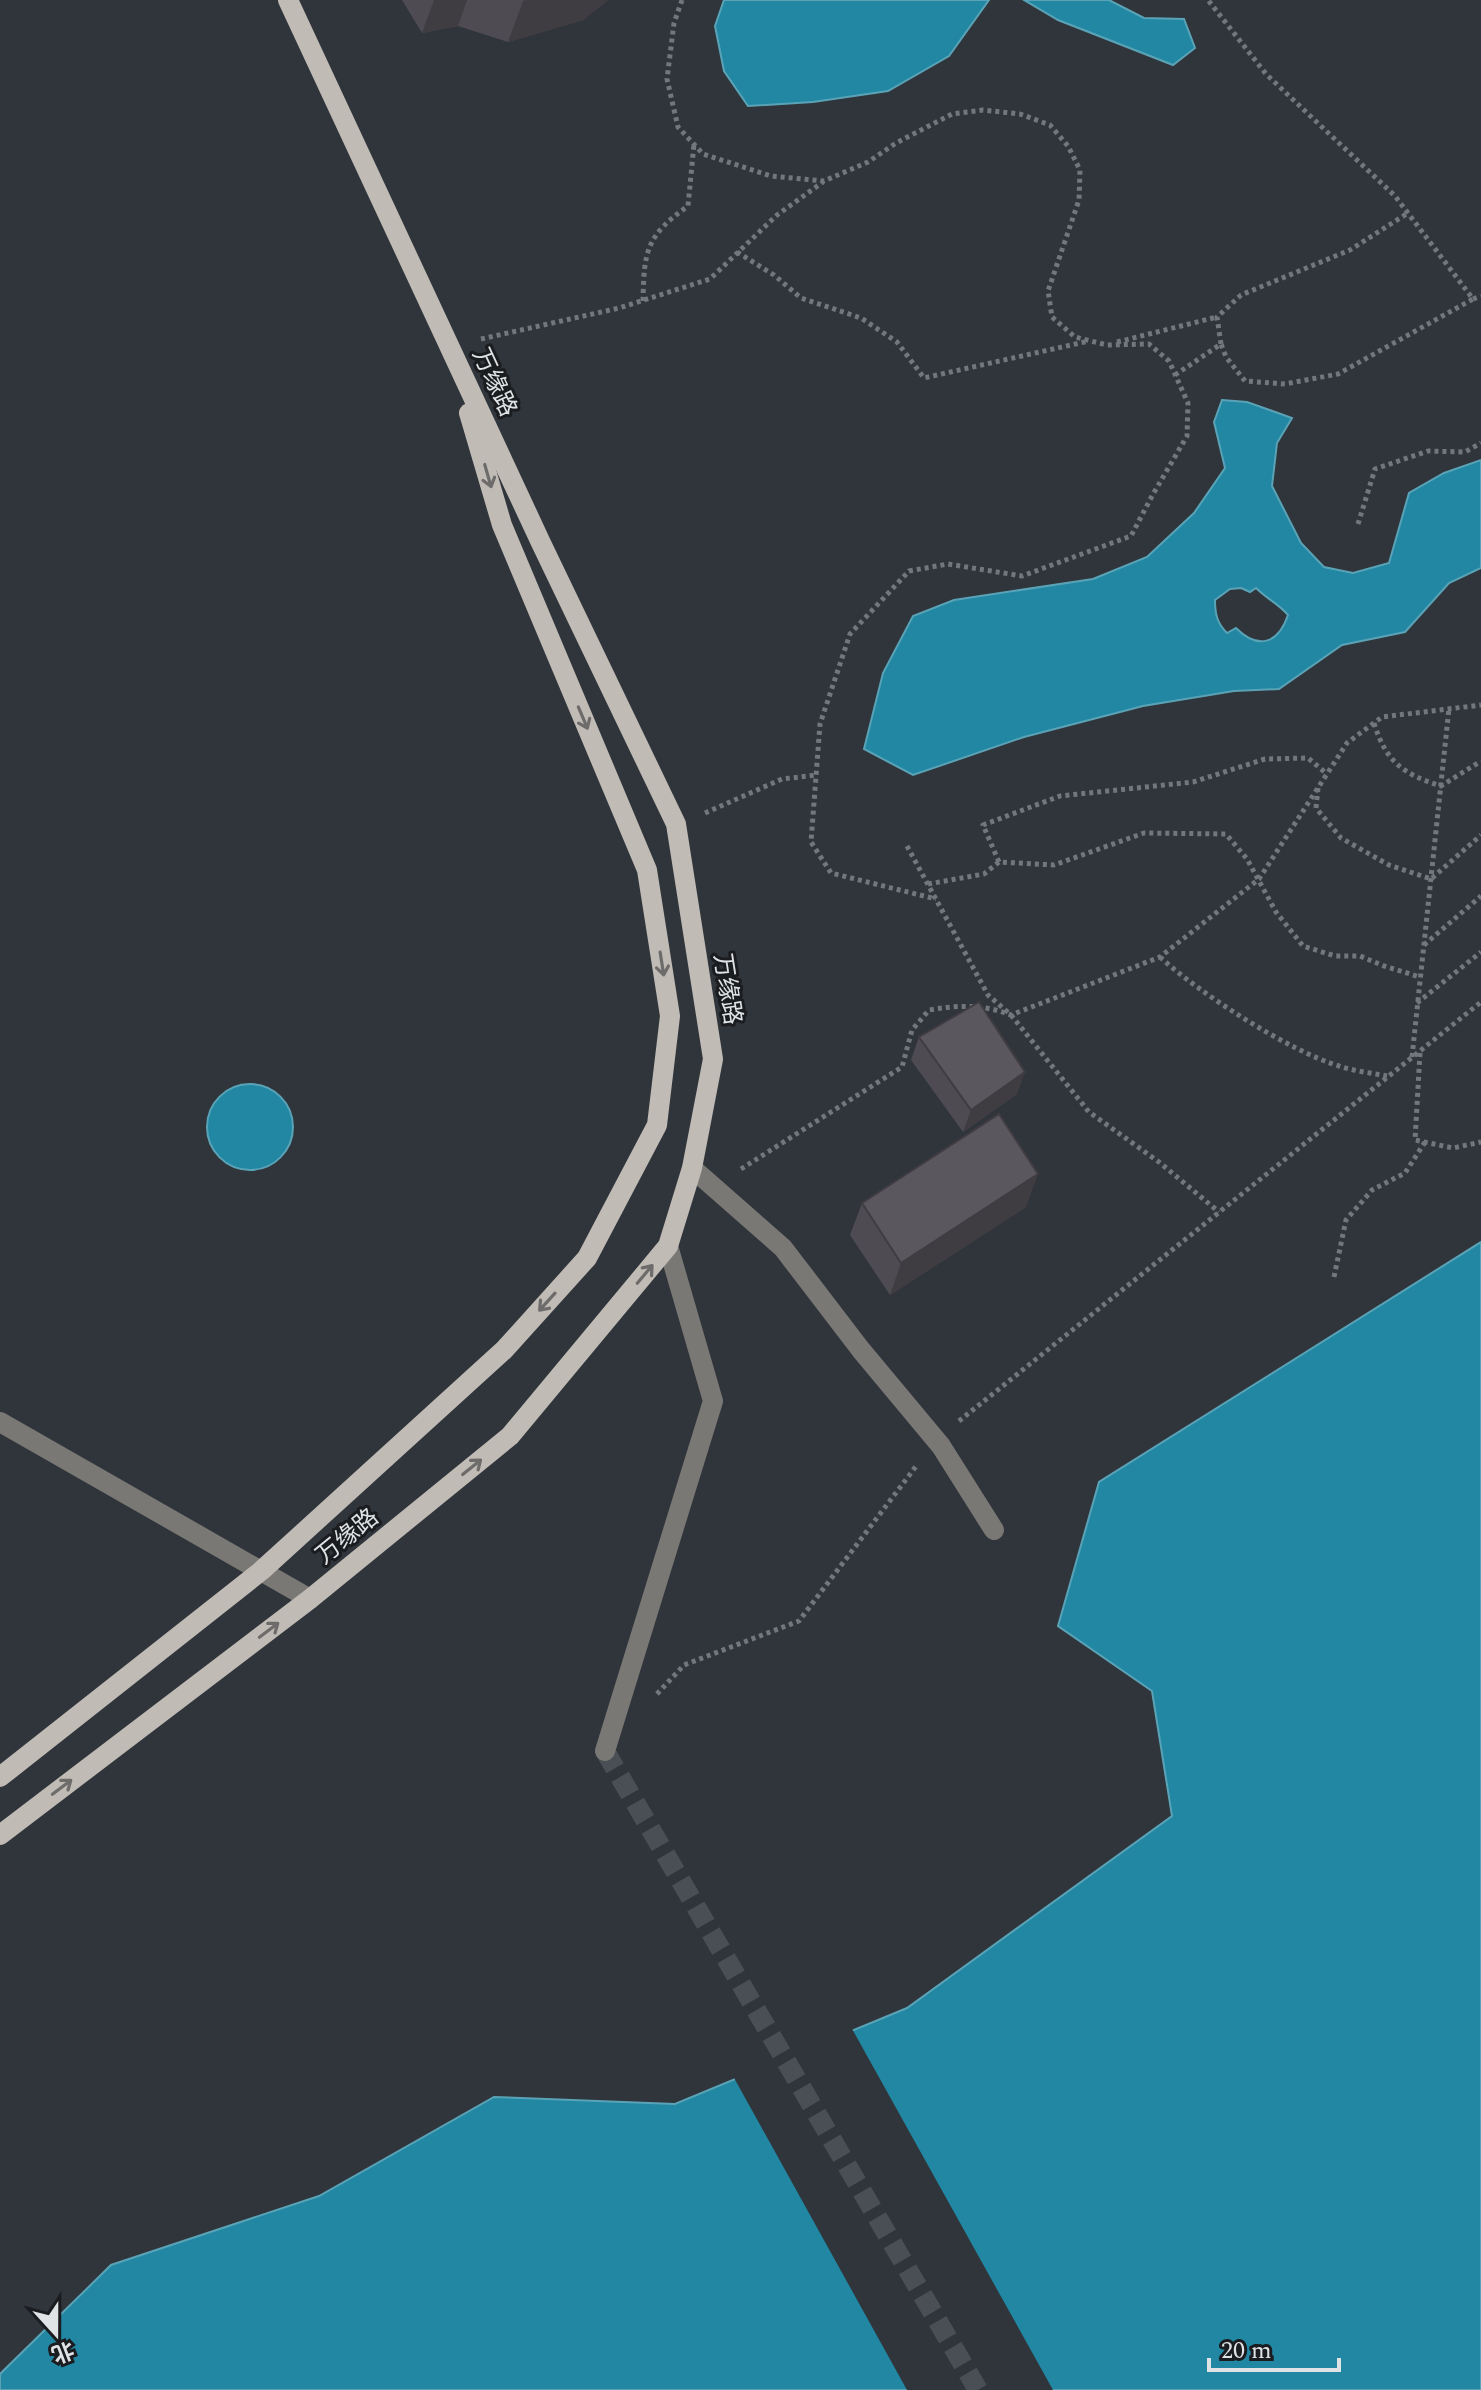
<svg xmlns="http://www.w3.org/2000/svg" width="1481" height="2390" font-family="Spectral,'Noto Sans SC',serif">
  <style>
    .water { fill: #2187a3; stroke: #5aa3b7; stroke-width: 2; fill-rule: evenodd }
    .pier { fill: #30353b }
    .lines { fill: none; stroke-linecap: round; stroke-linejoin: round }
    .minor-tunnel { stroke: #4a4f55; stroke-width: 20; stroke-dasharray: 20 10; stroke-linecap: butt }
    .path { stroke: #73777c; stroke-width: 5; stroke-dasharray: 4 4; stroke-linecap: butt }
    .minor { stroke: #7a7875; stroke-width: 20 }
    .major { stroke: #c0bbb5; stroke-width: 20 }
    .wall { fill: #4e4b52 }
    .shaded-wall { fill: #403d42 }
    .building { fill: #5b575f; stroke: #403d42; stroke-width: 2 }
    .oneway { stroke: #6d6c6a }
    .labels { text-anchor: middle; stroke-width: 6; stroke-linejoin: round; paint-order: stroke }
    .street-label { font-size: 24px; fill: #dfe3e6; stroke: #1a1c1f }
  </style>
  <rect width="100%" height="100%" fill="#30353b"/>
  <!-- water -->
  <g class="water">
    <path d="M 724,0 L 989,0 L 949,56 L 888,91 L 813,102 L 748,106 L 724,71 L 715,26 Z"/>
    <path d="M 1024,0 L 1109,0 L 1144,18 L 1184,19 L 1195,48 L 1173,65 L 1058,20 Z"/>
    <path d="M 1222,400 L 1247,402 L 1292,418 L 1277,443 L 1272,486 L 1301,543 L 1324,567 L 1353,573 L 1389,563 L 1409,493 L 1444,473 L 1481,460 L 1481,568 L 1449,583 L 1405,632 L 1342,645 L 1279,689 L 1234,691 L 1143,706 L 1024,737 L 913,775 L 864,749 L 883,673 L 913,616 L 954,600 L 1093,579 L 1147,557 L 1194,513 L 1225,468 L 1214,422 ZM 1241,588 L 1250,592 L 1256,588 C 1267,599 1279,604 1288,615 C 1278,644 1258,650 1236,628 L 1227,633 C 1217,623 1215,614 1215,600 L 1230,589 Z"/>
    <circle cx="250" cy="1127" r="43"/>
    <path d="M 1481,1242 L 1481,2390 L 0,2390 L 0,2374 L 111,2265 L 319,2196 L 494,2097 L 675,2104 L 907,2008 L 1172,1816 L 1152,1691 L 1058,1626 L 1099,1482 Z"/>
  </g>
  <!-- pier -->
  <path class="pier" d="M 851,2027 L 1053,2390 L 907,2390 L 733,2076 Z"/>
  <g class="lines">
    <!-- minor-tunnel -->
    <path class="minor-tunnel" d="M 605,1751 L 978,2390"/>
    <!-- path -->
    <g class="path">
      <path d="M 682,0 L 674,23 L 667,79 L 678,127 L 703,154 L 771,176 L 824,181 L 868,162 L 896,143 L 952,114 L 983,110 L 1020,114 L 1050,125 L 1068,146 L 1080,170 L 1079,200 L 1048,291 L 1052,317 L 1075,337 L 1107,345 L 1149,344 L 1169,361 L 1188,403 L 1187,436 L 1152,496 L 1131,536 L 1022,576 L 948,564 L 909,571 L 850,634 L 820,724 L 811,842 L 831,873 L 936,899"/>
      <path d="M 737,252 L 774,275 L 801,298 L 861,318 L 897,342 L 924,378 L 1089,341"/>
      <path d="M 1473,299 L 1481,296"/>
      <path d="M 643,301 C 644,251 646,236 688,206 L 694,144"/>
      <path d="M 481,339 L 619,308 L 710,279 L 777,215 L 823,182"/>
      <path d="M 1117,342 L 1217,317"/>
      <path d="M 1221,344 L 1217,317 L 1241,295 L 1350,250 L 1408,213"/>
      <path d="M 1175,375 L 1221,344 L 1226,357 L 1245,381 L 1285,384 L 1338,374 L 1473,299 L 1395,196 L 1266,74 L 1208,0"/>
      <path d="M 1358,524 L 1375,469 L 1428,451 L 1465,452 L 1481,443"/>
      <path d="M 1374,723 C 1386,762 1403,774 1441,786 L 1481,761"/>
      <path d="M 1318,788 L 1316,808 L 1341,838 L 1389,865 L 1431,879 L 1481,835"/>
      <path d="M 705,813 L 782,779 L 817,775"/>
      <path d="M 907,846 L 988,995 L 1011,1015 L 1089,1112 L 1159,1162 L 1219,1212"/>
      <path d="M 999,862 L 983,825 L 1060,796 L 1193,782 L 1265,759 L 1308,758 L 1327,774"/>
      <path d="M 928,884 L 984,874 L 999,862 L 1054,865 L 1144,833 L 1226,834 L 1247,859 L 1276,912 L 1303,946 L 1335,956 L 1360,956 L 1384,966 L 1420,977"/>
      <path d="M 1424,945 L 1481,896"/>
      <path d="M 1160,957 C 1199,993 1289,1051 1339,1066 C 1354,1071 1371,1073 1387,1076"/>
      <path d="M 1417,1003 L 1481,952"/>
      <path d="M 1420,1053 L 1415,1140 L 1453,1148 L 1481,1142"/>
      <path d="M 1412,1057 L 1449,708"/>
      <path d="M 741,1169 L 902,1067 L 912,1030 L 929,1010 C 958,1005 983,1004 1011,1015 L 1160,957 L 1259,879 L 1347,743 L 1382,717 L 1481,705"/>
      <path d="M 1334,1277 L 1346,1220 L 1372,1190 L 1405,1173 L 1425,1142"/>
      <path d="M 959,1421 L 1481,1002"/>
      <path d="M 657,1694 L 684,1665 L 799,1621 L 917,1465"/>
    </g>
    <!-- minor -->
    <g class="minor">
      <path d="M 692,1168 L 783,1248 L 861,1350 L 941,1446 L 994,1530"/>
      <path d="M 0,1422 L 310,1599"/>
      <path d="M 605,1751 L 713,1401 L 668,1246"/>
    </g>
    <!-- major -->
    <g class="major">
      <path d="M 0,1777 L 261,1571 L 504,1350 L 587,1258 L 657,1125 L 670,1016 L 647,870 L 502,525 L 469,413"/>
      <path d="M 0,1835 L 310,1599 L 510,1436 L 668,1246 L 692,1168 L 713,1059 L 676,824 L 541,543 L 288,0"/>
    </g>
  </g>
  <!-- wall -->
  <g class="wall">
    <path d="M 402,0 L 608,0 L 583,20 L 508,42 L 458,26 L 422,33 Z"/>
    <path d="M 919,1037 L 1017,1094 L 963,1132 L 911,1060 Z"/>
    <path d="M 862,1203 L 1026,1207 L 890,1295 L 850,1235 Z"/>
  </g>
  <!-- shaded-wall -->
  <g class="shaded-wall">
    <path d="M 434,0 L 467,0 L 458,26 L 422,33 Z"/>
    <path d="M 526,0 L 608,0 L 583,20 L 508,42 L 523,1 Z"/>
    <path d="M 1025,1072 L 1017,1094 L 963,1132 L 971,1110 Z"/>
    <path d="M 1038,1174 L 1026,1207 L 890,1295 L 901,1263 Z"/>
  </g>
  <!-- building -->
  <g class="building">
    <path d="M 979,1002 L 1025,1072 L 971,1110 L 919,1037 Z"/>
    <path d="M 999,1114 L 1038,1174 L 901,1263 L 862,1203 Z"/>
  </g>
  <!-- one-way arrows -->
  <defs><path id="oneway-shaft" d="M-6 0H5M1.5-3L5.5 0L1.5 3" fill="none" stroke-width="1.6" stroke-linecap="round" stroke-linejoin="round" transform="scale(2)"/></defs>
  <g class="oneway">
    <use href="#oneway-shaft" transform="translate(488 476) rotate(74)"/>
    <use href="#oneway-shaft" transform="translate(583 718) rotate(67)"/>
    <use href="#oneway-shaft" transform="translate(662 964) rotate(81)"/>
    <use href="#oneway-shaft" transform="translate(645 1274) rotate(-50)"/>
    <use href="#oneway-shaft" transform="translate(547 1302) rotate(132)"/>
    <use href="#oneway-shaft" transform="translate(472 1467) rotate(-39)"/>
    <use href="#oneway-shaft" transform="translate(269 1630) rotate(-37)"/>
    <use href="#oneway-shaft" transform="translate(62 1787) rotate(-37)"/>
  </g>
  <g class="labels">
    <!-- street labels -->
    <g class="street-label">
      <text transform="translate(495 382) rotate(65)" y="8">万缘路</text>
      <text transform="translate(728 989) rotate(81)" y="8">万缘路</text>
      <text transform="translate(347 1536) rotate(-39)" y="8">万缘路</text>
    </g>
  </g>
  <!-- north arrow -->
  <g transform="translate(56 2334) rotate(159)" stroke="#1a1c1f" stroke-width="6" paint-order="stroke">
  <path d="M0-6L14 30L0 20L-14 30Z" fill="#dfe3e6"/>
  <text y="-12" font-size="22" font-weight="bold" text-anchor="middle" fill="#dfe3e6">北</text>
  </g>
  <!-- scale -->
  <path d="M1209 2358v12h130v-12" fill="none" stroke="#dfe3e6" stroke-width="4"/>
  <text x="1221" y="2358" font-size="24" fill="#dfe3e6" stroke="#1a1c1f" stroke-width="6" paint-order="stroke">20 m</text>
</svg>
